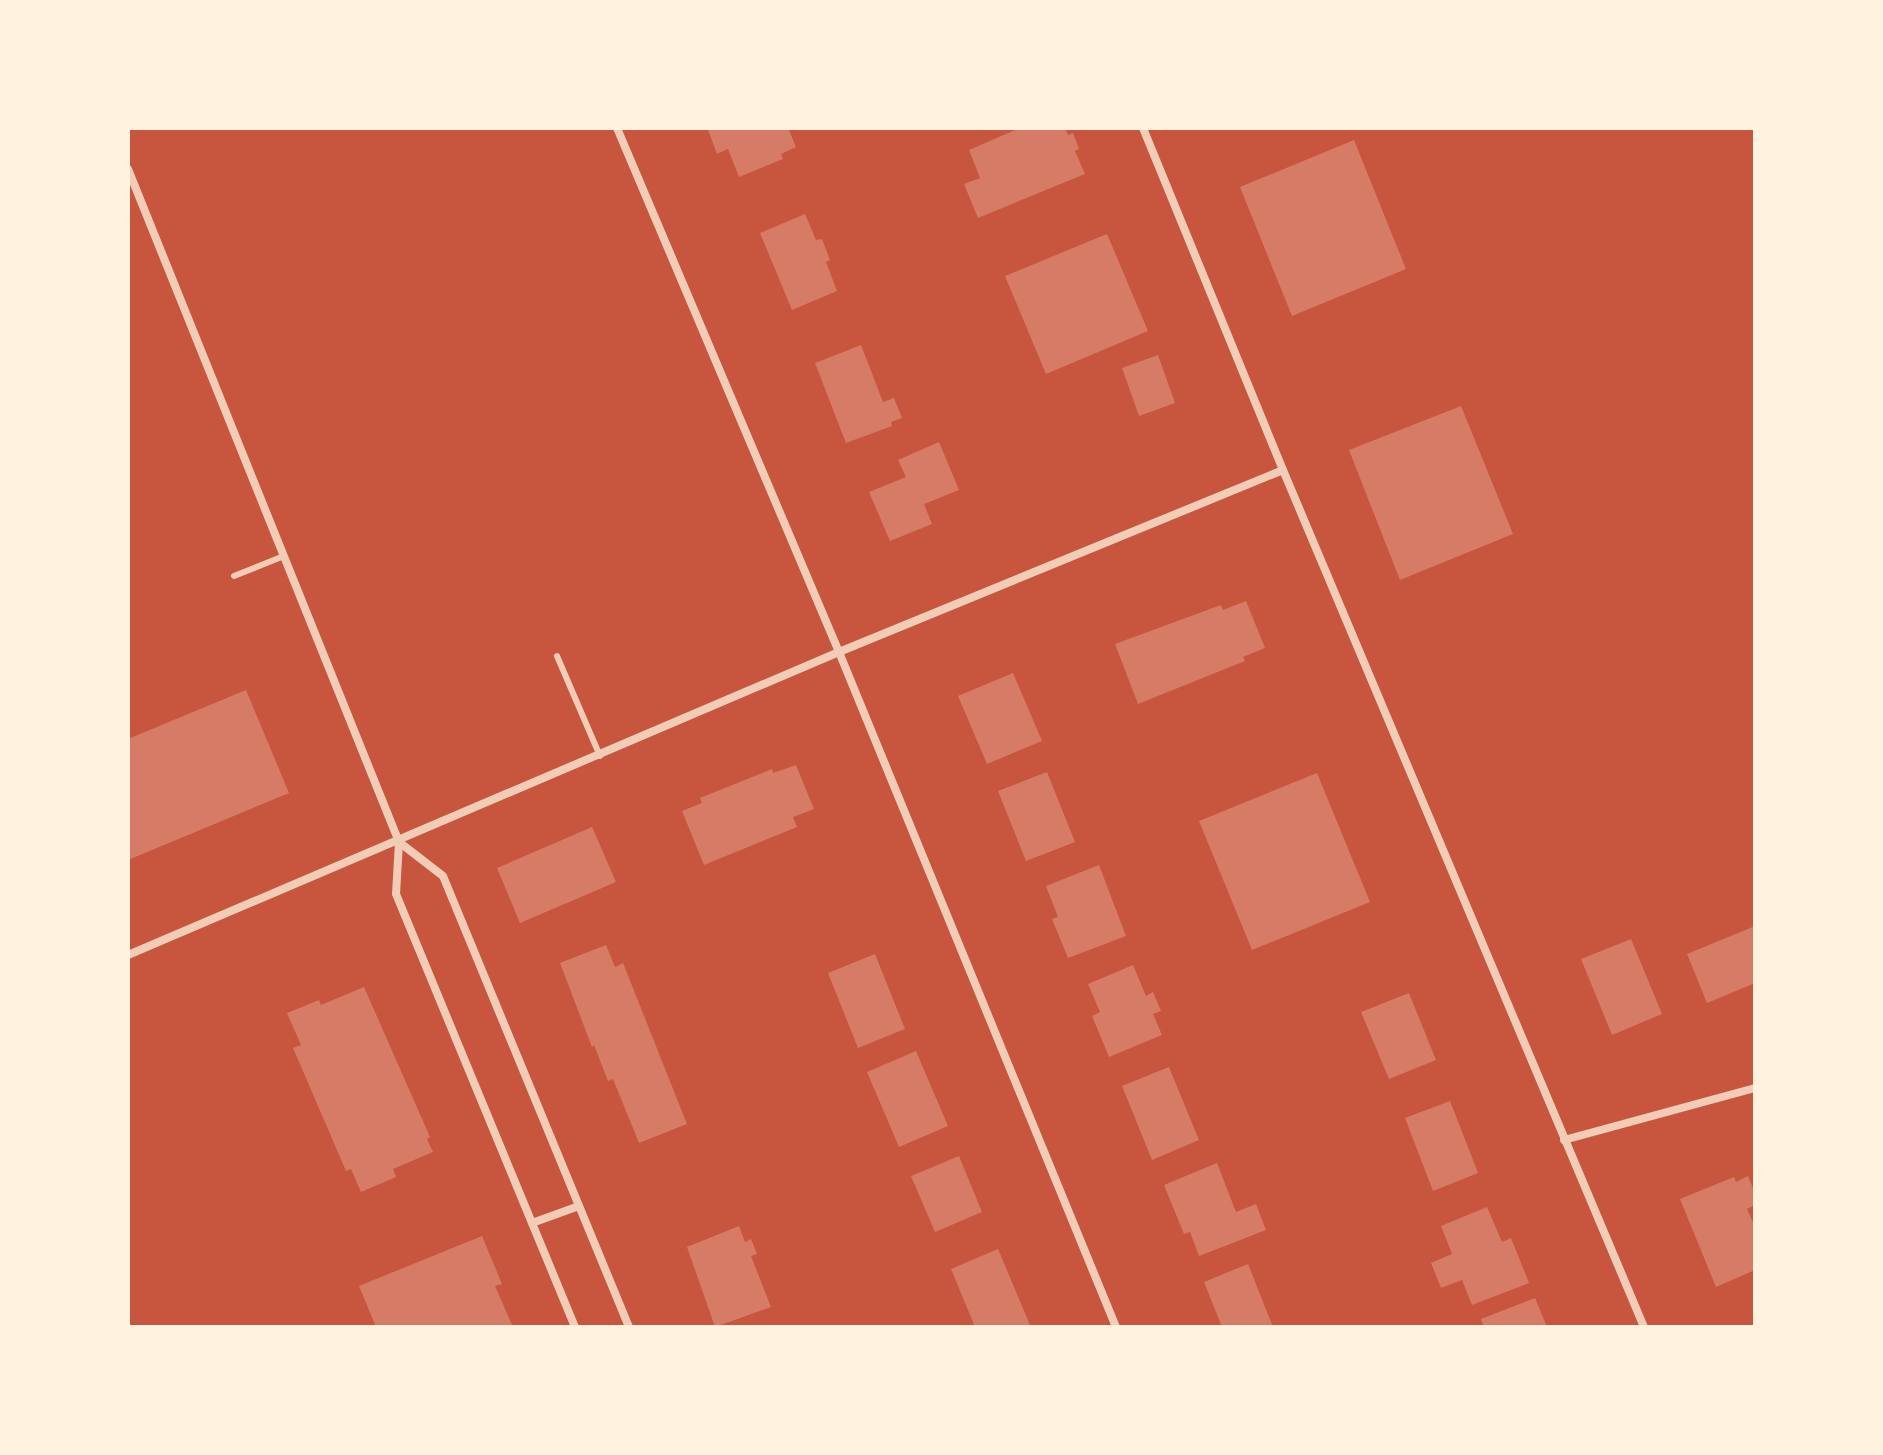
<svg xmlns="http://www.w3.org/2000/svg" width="1883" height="1455" font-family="Poppins,sans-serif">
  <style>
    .building { fill: #d67c66 }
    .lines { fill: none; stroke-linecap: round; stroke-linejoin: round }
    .service { stroke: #f1ccb7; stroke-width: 6 }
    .minor { stroke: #f1ccb7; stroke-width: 8 }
  </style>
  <rect width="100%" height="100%" fill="#c8553d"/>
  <!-- building -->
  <g class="building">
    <path d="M 713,128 L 788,128 L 796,147 L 781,154 L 783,159 L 739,177 L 728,149 L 717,154 L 708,130 Z"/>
    <path d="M 1020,128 L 1065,128 L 1068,135 L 1073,133 L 1079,149 L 1075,151 L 1085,174 L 978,218 L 964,184 L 980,178 L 969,150 Z"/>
    <path d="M 1354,140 L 1406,269 L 1292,316 L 1240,187 Z"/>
    <path d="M 805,214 L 816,240 L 822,239 L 830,260 L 826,262 L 837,291 L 792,310 L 760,233 Z"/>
    <path d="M 1107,234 L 1148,331 L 1046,374 L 1005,276 Z"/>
    <path d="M 861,345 L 883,402 L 894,398 L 902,418 L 891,422 L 892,426 L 846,443 L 815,363 Z"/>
    <path d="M 1158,355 L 1175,403 L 1139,416 L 1122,368 Z"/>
    <path d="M 1461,406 L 1513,534 L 1400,580 L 1349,450 Z"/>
    <path d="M 939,442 L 959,490 L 924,504 L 932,524 L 890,541 L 869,492 L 906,477 L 898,460 Z"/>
    <path d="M 1246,601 L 1265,648 L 1243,657 L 1245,661 L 1138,704 L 1115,644 L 1221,605 L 1223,610 Z"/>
    <path d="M 1013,673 L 1042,741 L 987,764 L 958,696 Z"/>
    <path d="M 246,690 L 289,793 L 128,860 L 128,739 Z"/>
    <path d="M 796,765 L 814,809 L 793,817 L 797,827 L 704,865 L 682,811 L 702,803 L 700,798 L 772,769 L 773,773 Z"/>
    <path d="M 1047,772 L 1075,842 L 1026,861 L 998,791 Z"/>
    <path d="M 1317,773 L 1370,902 L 1252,950 L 1199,821 Z"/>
    <path d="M 592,827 L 616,882 L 520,923 L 497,868 Z"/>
    <path d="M 1099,865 L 1126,936 L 1068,958 L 1052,919 L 1058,917 L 1046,886 Z"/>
    <path d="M 1755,926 L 1755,983 L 1707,1003 L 1687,954 Z"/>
    <path d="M 1631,939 L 1662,1014 L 1612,1035 L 1581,959 Z"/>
    <path d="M 606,945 L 615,967 L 623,963 L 687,1124 L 639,1143 L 613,1079 L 608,1081 L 594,1045 L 592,1047 L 560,963 Z"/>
    <path d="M 875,954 L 905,1029 L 858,1048 L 828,973 Z"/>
    <path d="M 1133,965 L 1146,996 L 1153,992 L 1161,1011 L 1153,1014 L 1162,1035 L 1109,1057 L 1092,1016 L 1100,1012 L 1088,984 Z"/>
    <path d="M 364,987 L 430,1137 L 427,1139 L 433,1152 L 393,1169 L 396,1177 L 361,1192 L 351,1169 L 346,1171 L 293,1048 L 301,1045 L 287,1013 L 319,1000 L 321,1005 Z"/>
    <path d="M 1409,993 L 1436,1060 L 1389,1079 L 1361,1012 Z"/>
    <path d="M 916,1051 L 948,1126 L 899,1147 L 867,1072 Z"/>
    <path d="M 1169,1067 L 1199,1140 L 1152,1160 L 1122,1086 Z"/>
    <path d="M 1450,1101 L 1478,1173 L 1433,1191 L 1405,1118 Z"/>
    <path d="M 959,1156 L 982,1212 L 935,1232 L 911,1176 Z"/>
    <path d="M 1217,1163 L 1236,1212 L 1256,1204 L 1266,1230 L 1199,1256 L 1190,1232 L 1184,1234 L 1164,1185 Z"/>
    <path d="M 1748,1176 L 1755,1193 L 1755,1205 L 1747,1209 L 1755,1227 L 1755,1270 L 1716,1287 L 1680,1199 L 1734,1177 L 1736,1182 Z"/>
    <path d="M 1487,1207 L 1502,1242 L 1511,1238 L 1529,1283 L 1472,1305 L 1462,1280 L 1441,1288 L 1431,1263 L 1452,1254 L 1441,1226 Z"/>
    <path d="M 739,1226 L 745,1242 L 751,1239 L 757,1254 L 751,1256 L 771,1307 L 715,1327 L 687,1247 Z"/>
    <path d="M 482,1236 L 502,1284 L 495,1286 L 513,1327 L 376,1327 L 359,1286 Z"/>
    <path d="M 998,1249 L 1030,1325 L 1025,1327 L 975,1327 L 951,1269 Z"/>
    <path d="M 1248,1264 L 1273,1327 L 1222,1327 L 1204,1282 Z"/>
    <path d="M 1535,1298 L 1547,1327 L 1484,1327 L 1481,1319 Z"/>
  </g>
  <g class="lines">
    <!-- service -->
    <g class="service">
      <path d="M 234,576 L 284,556"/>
      <path d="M 557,656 L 600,756"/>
    </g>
    <!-- minor -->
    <g class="minor">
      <path d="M 617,128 L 839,652 L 1116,1327"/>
      <path d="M 1143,128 L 1283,470 L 1644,1327"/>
      <path d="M 128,169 L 399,842 L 396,894 L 575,1327"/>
      <path d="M 399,842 L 443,876 L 629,1327"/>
      <path d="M 128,955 L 839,652 L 1283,470"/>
      <path d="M 1564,1140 L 1755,1088"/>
      <path d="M 532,1223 L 579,1206"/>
    </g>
  </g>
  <!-- border -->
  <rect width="1883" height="1455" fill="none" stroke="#fff3e0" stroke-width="260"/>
</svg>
